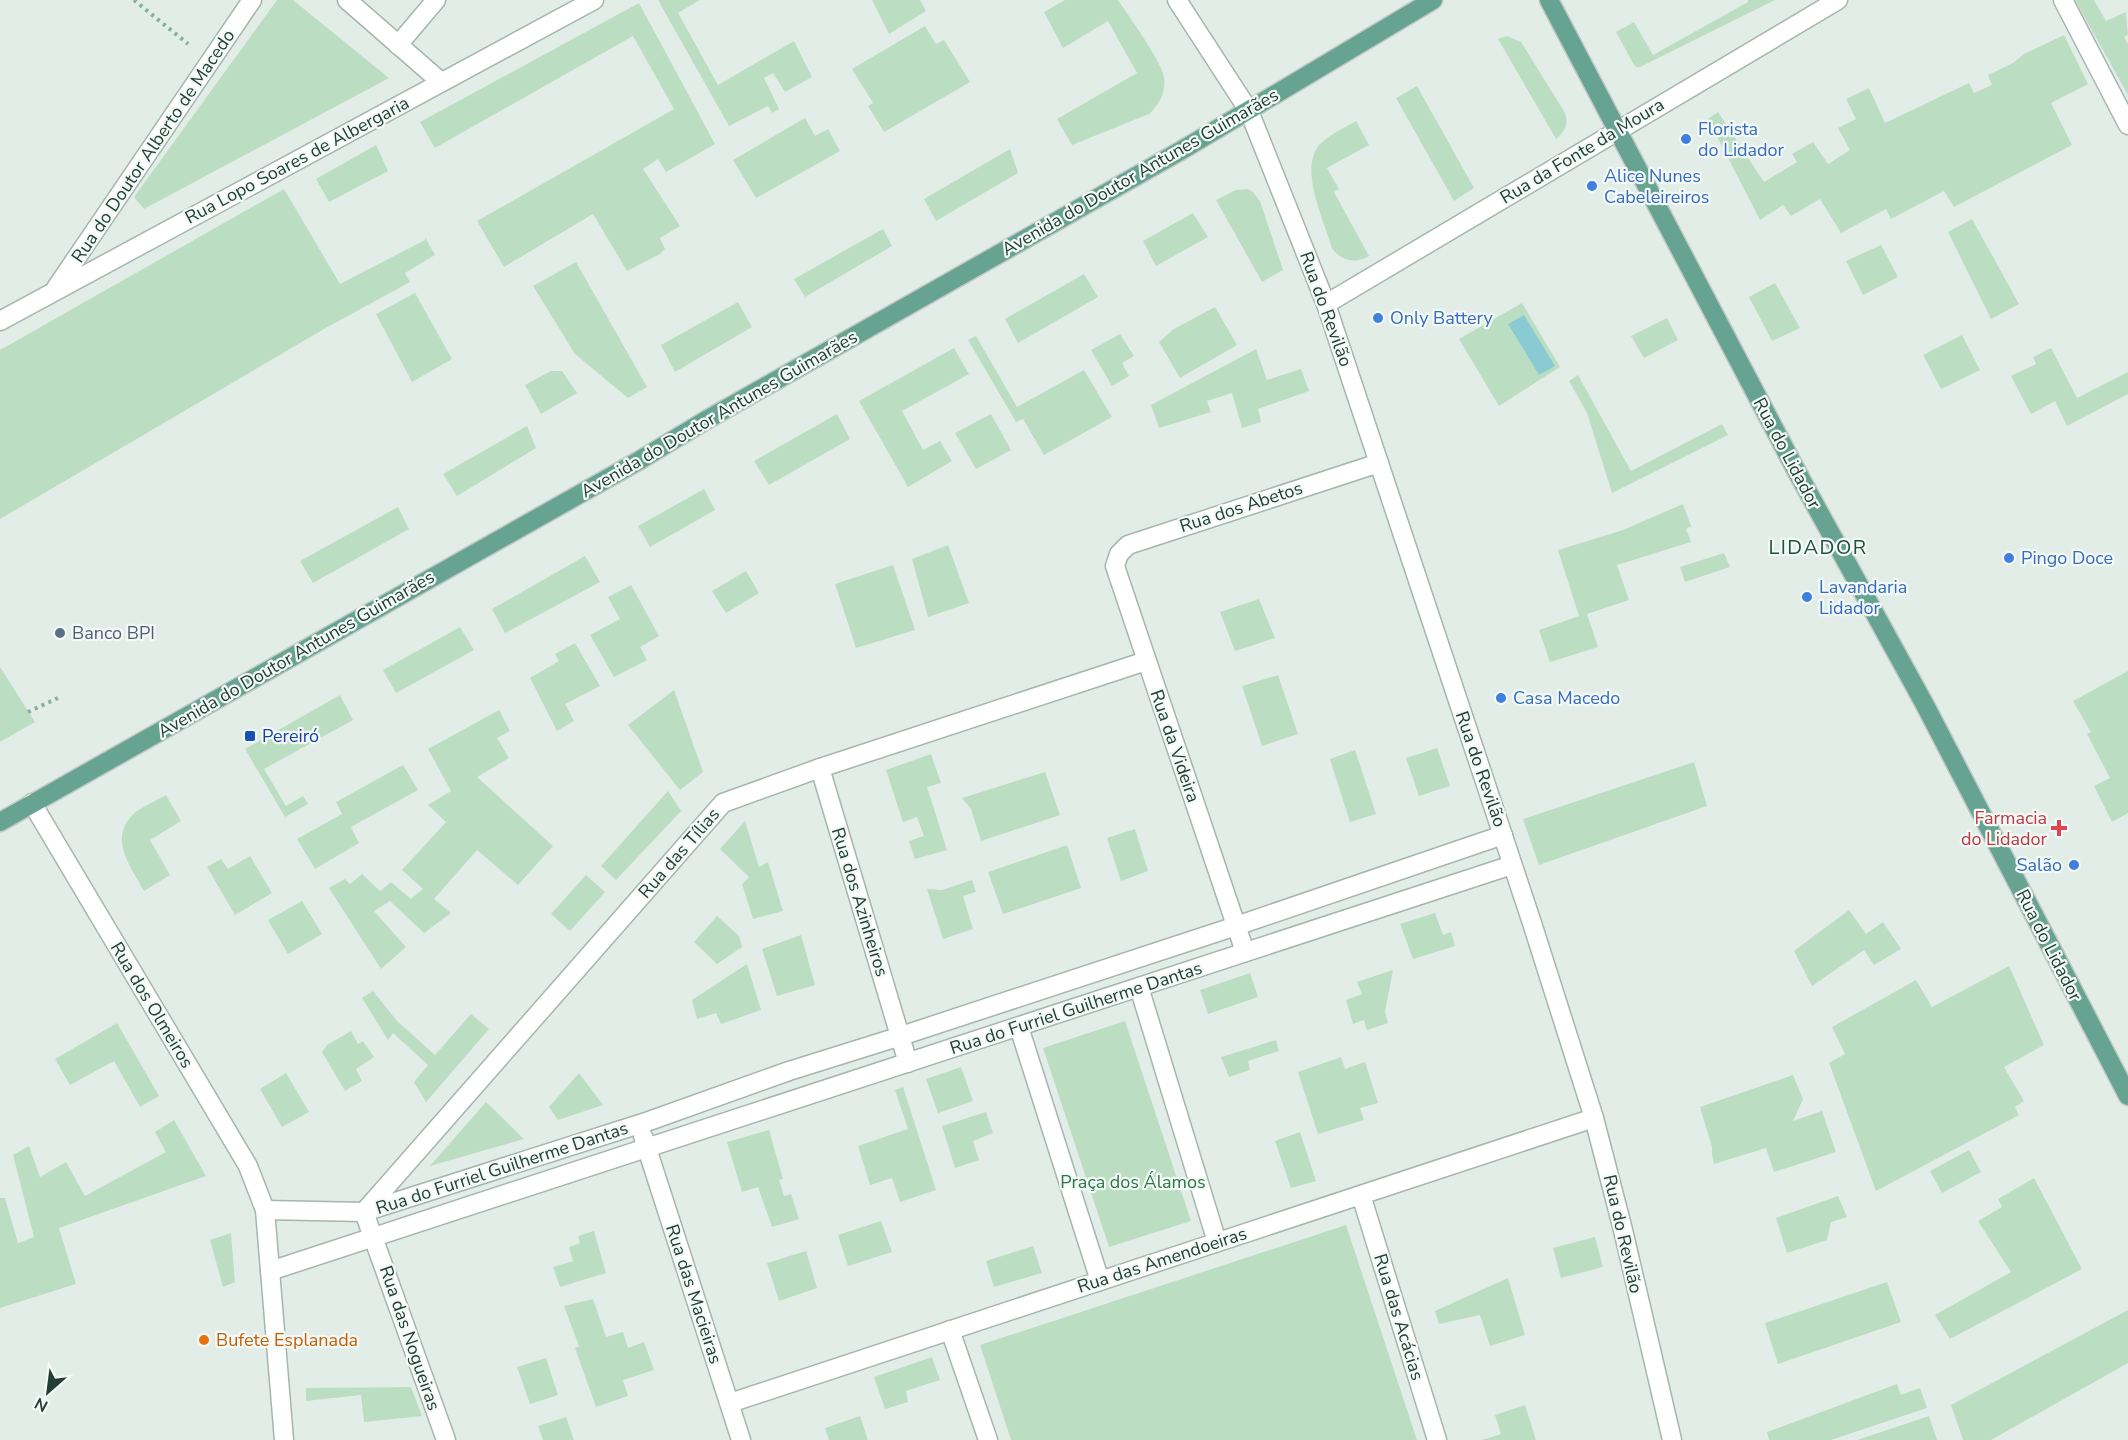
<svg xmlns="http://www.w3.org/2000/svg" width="2128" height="1440" font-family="'Nunito Sans',sans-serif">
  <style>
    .green { fill: #bbdec3 }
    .water { fill: #8acbd3 }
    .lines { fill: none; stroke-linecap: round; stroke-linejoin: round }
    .minor-casing { stroke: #a5b5af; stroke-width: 21 }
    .major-casing { stroke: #c1c9c6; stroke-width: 21 }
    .path { stroke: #83b1a0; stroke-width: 4; stroke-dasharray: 3 4.5; stroke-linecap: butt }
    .minor { stroke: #fff; stroke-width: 18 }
    .major { stroke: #66a390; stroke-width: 18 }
    .shop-dot { fill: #3f7fe0; stroke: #f3f9f6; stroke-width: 2 }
    .service-dot { fill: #5c6f8a; stroke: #f3f9f6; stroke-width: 2 }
    .transit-dot { fill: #1a4fb4; stroke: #f3f9f6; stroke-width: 2 }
    .health-dot { fill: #e0444e; stroke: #f3f9f6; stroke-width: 2 }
    .food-dot { fill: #e8710a; stroke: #f3f9f6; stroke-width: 2 }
    .labels { text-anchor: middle; stroke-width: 4.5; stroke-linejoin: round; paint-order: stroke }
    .shop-label { font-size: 18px; fill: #366cbe; stroke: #f3f9f6; text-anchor: start }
    .street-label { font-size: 18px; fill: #223f35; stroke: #f3f9f6 }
    .service-label { font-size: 18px; fill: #4e5e75; stroke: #f3f9f6; text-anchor: start }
    .transit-label { font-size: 18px; fill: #164399; stroke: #f3f9f6; text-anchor: start }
    .health-label { font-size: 18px; fill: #be3a42; stroke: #f3f9f6; text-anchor: end }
    .park-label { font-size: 18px; fill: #2b7644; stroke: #f3f9f6 }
    .food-label { font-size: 18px; fill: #c56008; stroke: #f3f9f6; text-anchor: start }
    .neighbourhood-label { font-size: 20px; letter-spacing: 1.5px; fill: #1d5142; stroke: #f3f9f6 }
  </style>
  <rect width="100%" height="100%" fill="#e3ede8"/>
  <!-- green -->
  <g class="green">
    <path d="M 277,0 L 293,0 L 389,78 L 144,209 L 134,197 Z"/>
    <path d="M 658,0 L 700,0 L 678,13 L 718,85 L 794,41 L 812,77 L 785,92 L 773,73 L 764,78 L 779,109 L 772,113 L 768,106 L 729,126 Z"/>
    <path d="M 872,0 L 920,0 L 926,11 L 889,34 Z"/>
    <path d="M 1065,0 L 1118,0 C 1128,15 1162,62 1164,77 C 1166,92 1160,104 1149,114 L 1072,145 L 1057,119 L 1137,73 L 1108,21 L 1063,48 L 1044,12 Z"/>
    <path d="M 1748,0 L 1775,0 L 1640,67 L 1636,67 L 1633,63 L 1616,32 L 1634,22 L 1653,55 L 1748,2 Z"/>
    <path d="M 2075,0 L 2094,0 L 2106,21 L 2126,12 L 2128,35 L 2124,37 L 2128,44 L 2128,95 Z"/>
    <path d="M 639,3 L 715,144 L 666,172 L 658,159 L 643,169 L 680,226 L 660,238 L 665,249 L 660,254 L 627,271 L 593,214 L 504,267 L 477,221 L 674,109 L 633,36 L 435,148 L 420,122 Z"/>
    <path d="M 925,26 L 936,44 L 944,40 L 970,82 L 884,132 L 868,106 L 873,103 L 852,69 Z"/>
    <path d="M 2064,35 L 2088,84 L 2051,103 L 2072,145 L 1954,207 L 1944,191 L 1891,219 L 1886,209 L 1841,233 L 1820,199 L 1791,216 L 1783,205 L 1760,220 L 1708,119 L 1718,112 L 1764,182 L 1797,162 L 1792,154 L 1813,142 L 1828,164 L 1850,150 L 1838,128 L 1856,119 L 1846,99 L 1869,88 L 1885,123 L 1969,83 L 1974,93 L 1992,85 L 1988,75 L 2013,63 L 2024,54 Z"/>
    <path d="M 1507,36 L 1521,42 L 1565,113 C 1569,125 1565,131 1556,139 L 1498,39 Z"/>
    <path d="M 1417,86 L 1474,188 L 1454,201 L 1396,98 Z"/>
    <path d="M 805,118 L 815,136 L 828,129 L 840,151 L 756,198 L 733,160 Z"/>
    <path d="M 1356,121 L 1369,145 L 1327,168 L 1339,189 L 1334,192 L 1369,256 C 1356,264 1340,261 1332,248 C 1324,220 1298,168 1320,144 C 1330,134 1344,128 1356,121 Z"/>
    <path d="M 376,145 L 388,171 L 329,202 L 316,179 Z"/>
    <path d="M 1010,149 L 1018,173 L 936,221 L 924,199 Z"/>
    <path d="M 284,189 L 340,284 L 425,240 L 425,237 L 435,255 L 405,273 L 410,282 L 324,329 L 0,519 L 0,350 Z"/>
    <path d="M 1247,189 L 1252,191 L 1260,201 L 1283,270 L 1262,282 L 1216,200 L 1236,190 Z"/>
    <path d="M 1193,213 L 1208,237 L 1156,266 L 1143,241 Z"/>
    <path d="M 1972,219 L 2019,304 L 1991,319 L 1948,232 Z"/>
    <path d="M 883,229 L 892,246 L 805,297 L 794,279 Z"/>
    <path d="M 1881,245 L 1898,277 L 1863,295 L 1846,261 Z"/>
    <path d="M 576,262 L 647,387 L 628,398 L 575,354 L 533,286 Z"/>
    <path d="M 1084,274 L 1098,297 L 1018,343 L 1005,319 Z"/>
    <path d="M 1775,283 L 1800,328 L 1772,341 L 1749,297 Z"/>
    <path d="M 415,293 L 452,359 L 412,382 L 376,314 Z"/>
    <path d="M 738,302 L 752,327 L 675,372 L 661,345 Z"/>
    <path d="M 1522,303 L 1560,367 L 1499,406 L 1459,339 Z"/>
    <path d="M 1215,307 L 1237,345 L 1180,378 L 1159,342 L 1174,329 Z"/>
    <path d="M 1667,318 L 1678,340 L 1644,358 L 1631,336 Z"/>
    <path d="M 1120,334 L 1134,356 L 1122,363 L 1129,376 L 1112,386 L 1091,350 Z"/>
    <path d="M 1962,335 L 1980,370 L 1941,389 L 1923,355 Z"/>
    <path d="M 976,336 L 1017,407 L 1084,370 L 1112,417 L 1044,455 L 1023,419 L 1016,422 L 968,340 Z"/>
    <path d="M 954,348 L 969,374 L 902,411 L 923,450 L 940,441 L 952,461 L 908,487 L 859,401 Z"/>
    <path d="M 2051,348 L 2077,398 L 2128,372 L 2128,394 L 2067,426 L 2055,401 L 2031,414 L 2011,376 L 2036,364 L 2033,357 Z"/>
    <path d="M 1256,349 L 1267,380 L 1301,369 L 1309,391 L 1258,409 L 1261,422 L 1242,428 L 1232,393 L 1207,401 L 1211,412 L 1159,428 L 1151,405 Z"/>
    <path d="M 551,371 L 562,371 L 577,393 L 541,414 L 525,385 Z"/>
    <path d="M 1578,375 L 1631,471 L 1722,424 L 1728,435 L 1612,493 L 1587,413 L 1569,381 Z"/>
    <path d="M 837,414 L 850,439 L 769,485 L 754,461 Z"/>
    <path d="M 991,414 L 1011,450 L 976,469 L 955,433 Z"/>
    <path d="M 527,426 L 536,448 L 457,496 L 443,474 Z"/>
    <path d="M 704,489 L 715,510 L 650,547 L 638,526 Z"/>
    <path d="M 1683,504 L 1691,526 L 1686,529 L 1691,542 L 1617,565 L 1629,600 L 1587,614 L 1598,647 L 1550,662 L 1539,630 L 1579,616 L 1558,550 L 1623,530 Z"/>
    <path d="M 398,507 L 409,529 L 313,583 L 300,561 Z"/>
    <path d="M 948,545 L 969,603 L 928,617 L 912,559 Z"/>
    <path d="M 1724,553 L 1730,567 L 1685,582 L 1680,567 Z"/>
    <path d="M 585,556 L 600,582 L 505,633 L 492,609 Z"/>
    <path d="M 893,565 L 915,630 L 856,648 L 835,584 Z"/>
    <path d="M 746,571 L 759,593 L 726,613 L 712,591 Z"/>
    <path d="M 631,585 L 659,636 L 640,647 L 647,660 L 614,677 L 590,635 L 620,619 L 608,597 Z"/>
    <path d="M 1259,599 L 1275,638 L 1235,651 L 1220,612 Z"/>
    <path d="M 460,627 L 474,650 L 396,693 L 383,670 Z"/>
    <path d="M 575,643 L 600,686 L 565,704 L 574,721 L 557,731 L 530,678 L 559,661 L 555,654 Z"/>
    <path d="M 0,667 L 35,722 L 0,742 Z"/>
    <path d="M 2128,671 L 2128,813 L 2112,822 L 2094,786 L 2110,778 L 2087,734 L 2091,732 L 2073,701 Z"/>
    <path d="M 1278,675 L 1298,734 L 1262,746 L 1242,686 Z"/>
    <path d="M 674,690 L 703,772 L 680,790 L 628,725 Z"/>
    <path d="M 340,695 L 353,720 L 264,769 L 286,806 L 303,796 L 308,804 L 285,817 L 245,749 Z"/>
    <path d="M 499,710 L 510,731 L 497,738 L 509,758 L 477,777 L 553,846 L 518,885 L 477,850 L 434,899 L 451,913 L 424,933 L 390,901 L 374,911 L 406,947 L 381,969 L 329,888 L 345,879 L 350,884 L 362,874 L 380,891 L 391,882 L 411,899 L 423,889 L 402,870 L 446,822 L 428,805 L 451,791 L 428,749 Z"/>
    <path d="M 1437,748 L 1450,786 L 1419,796 L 1406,758 Z"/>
    <path d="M 1355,750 L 1376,814 L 1350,822 L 1330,759 Z"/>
    <path d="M 931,754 L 941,783 L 927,787 L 947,850 L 915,859 L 909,841 L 924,836 L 917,817 L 903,822 L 886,770 Z"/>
    <path d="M 1694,762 L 1707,806 L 1539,865 L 1523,819 Z"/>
    <path d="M 403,765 L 418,790 L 351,827 L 359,843 L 315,869 L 297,839 L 342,814 L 336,802 Z"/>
    <path d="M 1045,772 L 1060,815 L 981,841 L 971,809 L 962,798 Z"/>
    <path d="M 668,791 L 681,811 L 616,880 L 601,866 Z"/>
    <path d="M 166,795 L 181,821 L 150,840 L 170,875 L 144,891 C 130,865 106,836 137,811 C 146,805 157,800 166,795 Z"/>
    <path d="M 745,821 L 759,867 L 768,862 L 783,911 L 753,919 L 742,884 L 749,877 L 720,849 Z"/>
    <path d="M 1135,829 L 1148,871 L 1121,881 L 1107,838 Z"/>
    <path d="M 1067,845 L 1081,888 L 1003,914 L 988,872 Z"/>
    <path d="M 250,856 L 272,893 L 235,915 L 207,867 L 221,859 L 228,869 Z"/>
    <path d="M 586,875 L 605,892 L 570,931 L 551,914 Z"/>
    <path d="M 972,880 L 976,892 L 963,896 L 973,929 L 943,939 L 927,889 L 942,890 Z"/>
    <path d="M 302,901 L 322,934 L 288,954 L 268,920 Z"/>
    <path d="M 1849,910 L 1866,934 L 1883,922 L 1901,949 L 1874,965 L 1864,950 L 1812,986 L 1794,951 Z"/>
    <path d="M 1435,913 L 1443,935 L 1451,932 L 1455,946 L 1413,959 L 1400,924 Z"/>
    <path d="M 717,916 L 739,936 L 742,947 L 717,964 L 694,942 Z"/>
    <path d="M 801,935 L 815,985 L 777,996 L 762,949 Z"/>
    <path d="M 747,964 L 761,1010 L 721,1024 L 716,1013 L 697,1019 L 692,1000 Z"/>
    <path d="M 2009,966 L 2044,1045 L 2004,1067 L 2024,1101 L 2015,1107 L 2019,1115 L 1876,1191 L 1829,1063 L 1845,1054 L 1832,1027 L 1916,980 L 1932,1007 Z"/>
    <path d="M 1393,970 L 1385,1012 L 1388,1023 L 1367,1030 L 1364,1020 L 1353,1024 L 1346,1000 L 1362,994 L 1357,982 Z"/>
    <path d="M 1250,973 L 1258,997 L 1208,1014 L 1200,990 Z"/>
    <path d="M 373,991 L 397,1021 L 435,1055 L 471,1014 L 489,1029 L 426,1102 L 414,1082 L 428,1065 L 393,1033 L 388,1040 L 362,998 Z"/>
    <path d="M 1125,1021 L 1191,1221 L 1109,1247 L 1043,1048 Z"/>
    <path d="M 117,1023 L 159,1096 L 140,1107 L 114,1061 L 70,1085 L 55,1059 Z"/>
    <path d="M 351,1031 L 358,1044 L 363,1041 L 374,1057 L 356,1069 L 362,1081 L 345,1091 L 322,1052 L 327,1045 Z"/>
    <path d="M 1276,1040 L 1279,1051 L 1248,1061 L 1250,1070 L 1229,1077 L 1221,1057 Z"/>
    <path d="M 1341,1057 L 1345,1069 L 1365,1062 L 1378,1103 L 1360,1108 L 1364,1120 L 1318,1134 L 1298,1072 Z"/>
    <path d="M 961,1067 L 973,1101 L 938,1113 L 926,1079 Z"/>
    <path d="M 286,1073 L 309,1112 L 282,1127 L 260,1089 Z"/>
    <path d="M 579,1073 L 603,1105 L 558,1120 L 549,1107 Z"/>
    <path d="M 1793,1075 L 1803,1099 L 1793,1121 L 1822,1111 L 1836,1152 L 1774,1172 L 1766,1148 L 1714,1164 L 1712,1155 L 1712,1147 L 1700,1107 Z"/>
    <path d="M 903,1087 L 936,1190 L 900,1202 L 892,1178 L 870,1185 L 858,1146 L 908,1129 L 895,1090 Z"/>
    <path d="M 486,1102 L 524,1139 L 430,1166 Z"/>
    <path d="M 986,1112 L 993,1133 L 973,1141 L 979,1160 L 955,1168 L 942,1126 Z"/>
    <path d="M 174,1120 L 206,1176 L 59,1228 L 76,1284 L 0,1308 L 0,1198 L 5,1198 L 18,1243 L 34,1237 L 13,1155 L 29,1146 L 40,1177 L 66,1162 L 85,1196 L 166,1152 L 155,1132 Z"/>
    <path d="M 769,1130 L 783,1179 L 779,1180 L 784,1196 L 791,1194 L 799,1219 L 772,1227 L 758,1187 L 742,1192 L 727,1142 Z"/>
    <path d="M 1300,1132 L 1316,1181 L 1291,1188 L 1275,1141 Z"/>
    <path d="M 1969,1150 L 1981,1172 L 1942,1193 L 1930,1171 Z"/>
    <path d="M 2034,1178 L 2082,1269 L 1950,1339 L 1935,1315 L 2011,1272 L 1978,1221 L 2002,1207 L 1998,1199 Z"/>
    <path d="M 1838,1196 L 1847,1217 L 1831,1222 L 1827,1240 L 1787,1253 L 1776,1218 Z"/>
    <path d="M 881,1221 L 892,1252 L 848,1266 L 838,1235 Z"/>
    <path d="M 1346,1225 L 1417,1440 L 1011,1440 L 980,1345 Z"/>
    <path d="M 594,1231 L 606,1273 L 560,1287 L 553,1267 L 573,1261 L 569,1247 L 580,1243 L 578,1236 Z"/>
    <path d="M 231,1233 L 235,1282 L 223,1287 L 210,1240 Z"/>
    <path d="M 1595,1237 L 1603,1267 L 1561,1278 L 1553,1248 Z"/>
    <path d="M 1033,1246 L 1042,1273 L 994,1287 L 986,1261 Z"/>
    <path d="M 806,1251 L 817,1288 L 779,1301 L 767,1263 Z"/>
    <path d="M 1508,1278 L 1525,1335 L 1490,1346 L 1480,1315 L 1439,1324 L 1435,1311 Z"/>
    <path d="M 1887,1282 L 1901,1322 L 1778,1364 L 1765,1323 Z"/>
    <path d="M 593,1299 L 606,1337 L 623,1332 L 628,1348 L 644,1342 L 654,1370 L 623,1380 L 628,1396 L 596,1407 L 575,1348 L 579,1346 L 564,1306 Z"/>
    <path d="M 2128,1310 L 2128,1363 L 1991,1440 L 1963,1440 L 1951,1405 Z"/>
    <path d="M 932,1357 L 940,1380 L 906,1391 L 908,1402 L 885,1409 L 874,1377 Z"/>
    <path d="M 546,1358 L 558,1395 L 530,1404 L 517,1367 Z"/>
    <path d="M 1897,1384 L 1901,1395 L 1920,1388 L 1927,1408 L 1831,1440 L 1769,1440 L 1767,1432 Z"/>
    <path d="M 411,1387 L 422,1416 L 364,1422 L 361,1395 L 306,1401 L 306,1388 Z"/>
    <path d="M 1525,1405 L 1536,1440 L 1482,1440 L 1501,1434 L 1495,1415 Z"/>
    <path d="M 860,1416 L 868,1440 L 829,1440 L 825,1428 Z"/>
    <path d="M 1929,1416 L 1937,1440 L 1857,1440 Z"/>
    <path d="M 566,1417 L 574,1440 L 543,1440 L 538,1426 Z"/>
  </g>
  <!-- water -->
  <path class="water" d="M 1524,315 L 1555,366 L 1539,375 L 1508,324 Z"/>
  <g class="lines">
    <!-- minor casing -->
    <g class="minor-casing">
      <g id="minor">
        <path d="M 347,0 L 441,82"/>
        <path d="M 1177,0 L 1249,111 L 1326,304 L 1532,923 L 1594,1118 L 1623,1230 L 1672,1440"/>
        <path d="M 2063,0 L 2128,125"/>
        <path d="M 398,45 L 436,0"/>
        <path d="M 56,288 L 252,0"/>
        <path d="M 1326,304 L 1838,0"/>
        <path d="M 0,321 L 594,0"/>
        <path d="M 820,768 L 908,1063"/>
        <path d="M 32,803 L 248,1166 L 265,1210 L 284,1440"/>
        <path d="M 1245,952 L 1115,566 L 1119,554 L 1128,545 L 1379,463"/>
        <path d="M 1139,987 L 1217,1242"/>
        <path d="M 1019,1027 L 1100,1281"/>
        <path d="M 643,1136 L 741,1440"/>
        <path d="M 1361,1195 L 1437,1440"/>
        <path d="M 265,1210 L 364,1212 L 649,1121 L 789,1071 L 901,1036 L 1236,926 L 1503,835"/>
        <path d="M 270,1271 L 1512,865"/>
        <path d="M 950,1330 L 988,1440"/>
        <path d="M 730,1403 L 1594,1118"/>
        <path d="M 446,1440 L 364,1212 L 723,803 L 820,768 L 1146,661"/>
      </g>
    </g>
    <!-- major casing -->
    <g class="major-casing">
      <g id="major">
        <path d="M 1549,0 L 1797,472 L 1925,705 L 2128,1096"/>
        <path d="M 0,822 L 640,460 L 708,419 L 1182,150 L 1433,0"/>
      </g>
    </g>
    <!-- path -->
    <g class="path">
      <path d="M 134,0 L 188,44"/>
      <path d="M 28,712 L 60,697"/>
    </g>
    <!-- minor -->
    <use href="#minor" class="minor"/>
    <!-- major -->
    <use href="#major" class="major"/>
  </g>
  <!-- markers -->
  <g class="shop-dot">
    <circle cx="1686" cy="139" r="6"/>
    <circle cx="1592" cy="186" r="6"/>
    <circle cx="1378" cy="318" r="6"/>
    <circle cx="2009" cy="558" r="6"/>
    <circle cx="1807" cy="597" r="6"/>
    <circle cx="1501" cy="698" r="6"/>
    <circle cx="2074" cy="865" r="6"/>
  </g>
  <circle class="service-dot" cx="60" cy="633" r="6"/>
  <rect class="transit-dot" x="244" y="730" width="12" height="12" rx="3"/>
  <path class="health-dot" d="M2056 819h6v6h6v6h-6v6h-6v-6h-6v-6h6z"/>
  <circle class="food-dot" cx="204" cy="1340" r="6"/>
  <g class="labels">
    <!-- shop labels -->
    <g class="shop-label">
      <text x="1698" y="135">Florista<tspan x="1698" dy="21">do Lidador</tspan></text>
      <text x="1604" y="182">Alice Nunes<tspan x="1604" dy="21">Cabeleireiros</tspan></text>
      <text x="1390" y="324">Only Battery</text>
      <text x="2021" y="564">Pingo Doce</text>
      <text x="1819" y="593">Lavandaria<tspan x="1819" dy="21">Lidador</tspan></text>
      <text x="1513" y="704">Casa Macedo</text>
      <text x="2062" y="871" text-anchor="end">Salão</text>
    </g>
    <!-- street labels -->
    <g class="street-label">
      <text transform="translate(153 146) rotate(-56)" y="6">Rua do Doutor Alberto de Macedo</text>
      <text transform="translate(1582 151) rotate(-31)" y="6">Rua da Fonte da Moura</text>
      <text transform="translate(297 160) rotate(-28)" y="6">Rua Lopo Soares de Albergaria</text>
      <text transform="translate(1140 172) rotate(-30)" y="6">Avenida do Doutor Antunes Guimarães</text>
      <text transform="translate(1326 309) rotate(70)" y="6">Rua do Revilão</text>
      <text transform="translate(719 414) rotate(-30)" y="6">Avenida do Doutor Antunes Guimarães</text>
      <text transform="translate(1787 453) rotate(62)" y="6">Rua do Lidador</text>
      <text transform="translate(1241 507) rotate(-18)" y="6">Rua dos Abetos</text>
      <text transform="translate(296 654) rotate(-30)" y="6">Avenida do Doutor Antunes Guimarães</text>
      <text transform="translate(1175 746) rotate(71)" y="6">Rua da Videira</text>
      <text transform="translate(1481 769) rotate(71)" y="6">Rua do Revilão</text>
      <text transform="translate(679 853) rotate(-49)" y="6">Rua das Tílias</text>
      <text transform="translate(860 902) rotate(73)" y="6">Rua dos Azinheiros</text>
      <text transform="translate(2049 945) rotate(63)" y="6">Rua do Lidador</text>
      <text transform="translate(152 1005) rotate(59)" y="6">Rua dos Olmeiros</text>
      <text transform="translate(1076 1008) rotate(-18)" y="6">Rua do Furriel Guilherme Dantas</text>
      <text transform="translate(502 1168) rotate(-18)" y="6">Rua do Furriel Guilherme Dantas</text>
      <text transform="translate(1623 1234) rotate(77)" y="6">Rua do Revilão</text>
      <text transform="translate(1162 1260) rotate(-18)" y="6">Rua das Amendoeiras</text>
      <text transform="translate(694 1294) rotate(72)" y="6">Rua das Macieiras</text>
      <text transform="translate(1399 1317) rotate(73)" y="6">Rua das Acácias</text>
      <text transform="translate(410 1338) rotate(71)" y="6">Rua das Nogueiras</text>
    </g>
    <!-- service labels -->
    <g class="service-label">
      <text x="72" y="639">Banco BPI</text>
    </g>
    <!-- transit labels -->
    <g class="transit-label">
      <text x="262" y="742">Pereiró</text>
    </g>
    <!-- health labels -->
    <g class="health-label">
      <text x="2047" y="824">Farmacia<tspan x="2047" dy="21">do Lidador</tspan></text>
    </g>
    <!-- park labels -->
    <g class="park-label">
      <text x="1133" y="1188">Praça dos Álamos</text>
    </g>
    <!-- food labels -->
    <g class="food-label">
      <text x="216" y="1346">Bufete Esplanada</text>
    </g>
    <!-- neighbourhood labels -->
    <g class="neighbourhood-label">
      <text x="1818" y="554">LIDADOR</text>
    </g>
  </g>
  <!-- north arrow -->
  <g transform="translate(48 1392) rotate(208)" stroke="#f3f9f6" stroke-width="4.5" paint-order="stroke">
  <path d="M0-4.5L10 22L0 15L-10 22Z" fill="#223f35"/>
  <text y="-9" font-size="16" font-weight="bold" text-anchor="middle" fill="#223f35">N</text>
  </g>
</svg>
